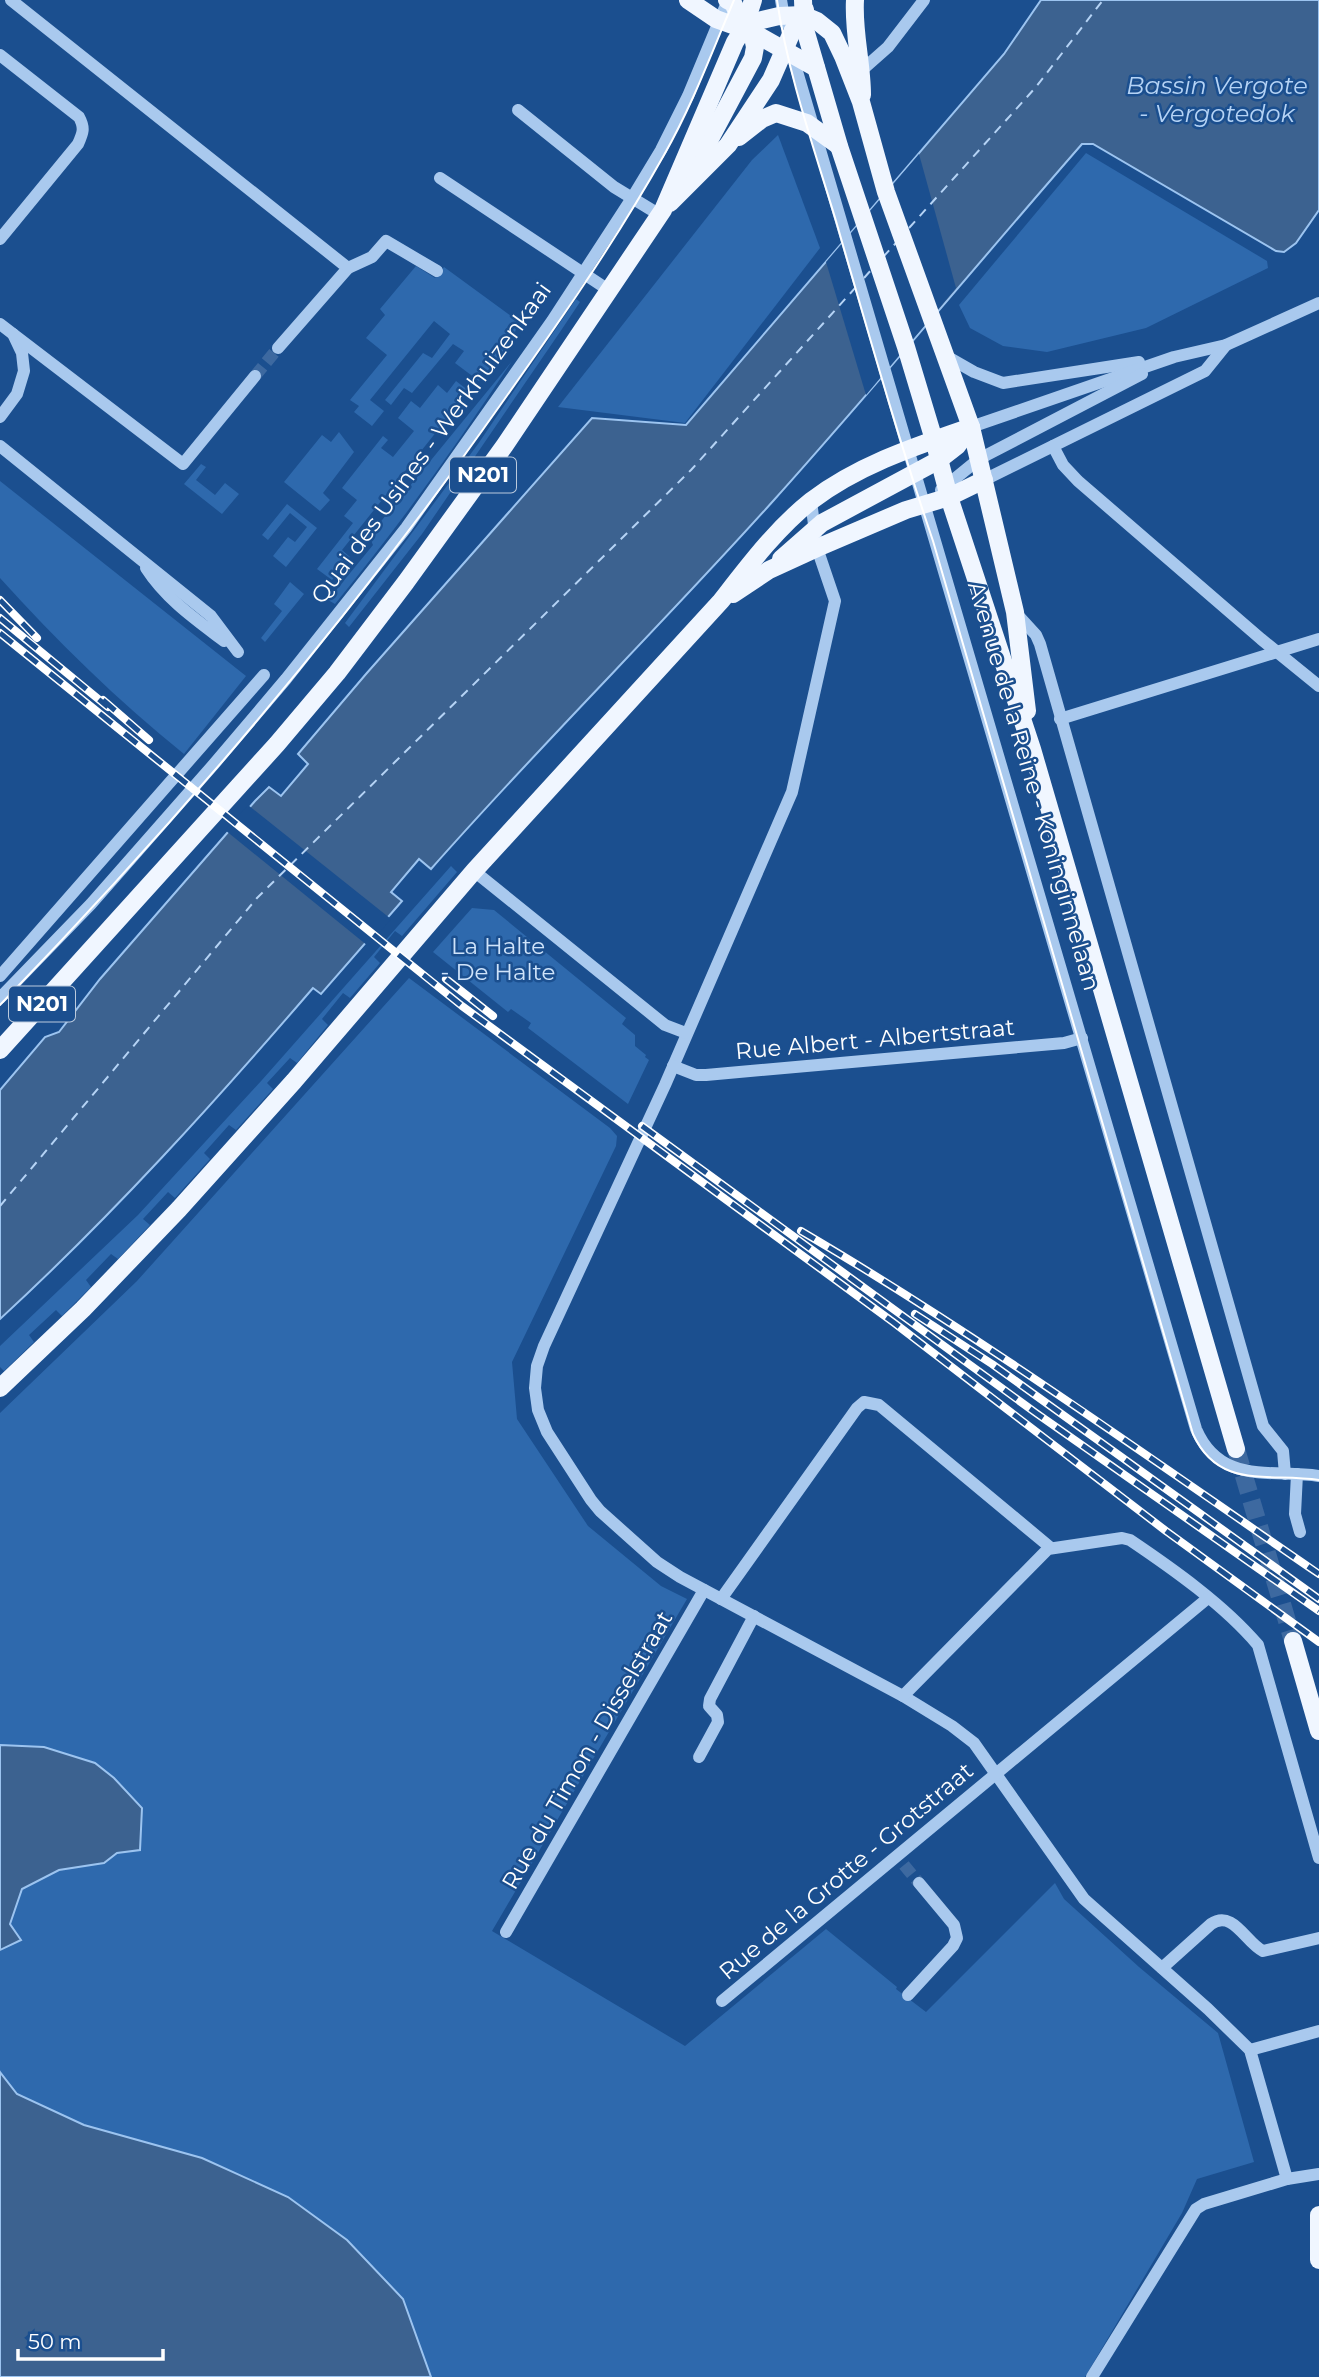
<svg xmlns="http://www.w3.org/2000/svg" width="1319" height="2377" font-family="Montserrat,sans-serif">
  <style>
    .green { fill: #2e69ad }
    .water { fill: #3c6290; stroke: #9cc4f0; stroke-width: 2 }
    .pier { fill: #1b4f8f }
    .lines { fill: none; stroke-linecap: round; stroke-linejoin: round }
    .ferry { stroke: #b5d3f5; stroke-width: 2; stroke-dasharray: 9 7; stroke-linecap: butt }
    .minor-tunnel { stroke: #3d69a0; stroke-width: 12; stroke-dasharray: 12 6; stroke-linecap: butt }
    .major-tunnel { stroke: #3d69a0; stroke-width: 18; stroke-dasharray: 18 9; stroke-linecap: butt }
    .minor { stroke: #a9c9ee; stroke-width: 12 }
    .major { stroke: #f0f6ff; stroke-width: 18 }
    .tram { stroke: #fff; stroke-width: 2 }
    .rail-casing { stroke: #fff; stroke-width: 8 }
    .rail { stroke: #1b4f8f; stroke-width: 5; stroke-dasharray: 16; stroke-linecap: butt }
    .labels { text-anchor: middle; stroke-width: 5; stroke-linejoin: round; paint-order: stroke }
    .shield { fill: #1b4f8f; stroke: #bbcadd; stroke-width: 2 }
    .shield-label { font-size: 21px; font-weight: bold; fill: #fff }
    .street-label { font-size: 23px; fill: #fff; stroke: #1b4f8f }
    .park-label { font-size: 23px; fill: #cfe3fa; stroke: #1b4f8f }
    .water-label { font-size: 24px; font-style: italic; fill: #b5d3f5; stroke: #1b4f8f }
  </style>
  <rect width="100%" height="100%" fill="#1b4f8f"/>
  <!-- green -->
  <g class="green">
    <path d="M 778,135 L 820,248 L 685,423 L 558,407 L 752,160 Z"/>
    <path d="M 1086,153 L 1267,261 L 1268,268 L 1146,328 L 1047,352 L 1003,346 L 970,328 L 959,305 Z"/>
    <path d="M 416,266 L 435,278 L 444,267 L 518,321 L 513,340 L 479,381 L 455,363 L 464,351 L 453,344 L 412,393 L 404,388 L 391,405 L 385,400 L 423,353 L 432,358 L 450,334 L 434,321 L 370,400 L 384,411 L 372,426 L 354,412 L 359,406 L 350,400 L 387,355 L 366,338 L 385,315 L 380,309 Z"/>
    <path d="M 576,299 L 580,302 L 560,332 L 422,534 L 349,627 L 345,623 L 478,444 Z"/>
    <path d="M 512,361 C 457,445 399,526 335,604 L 328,600 L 373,545 L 369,536 Z"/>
    <path d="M 456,381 L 469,391 L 342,550 L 350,557 L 332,580 L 317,569 L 353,523 L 344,516 L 357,500 L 342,488 L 383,436 L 388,440 L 381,448 L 393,457 L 414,431 L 398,418 L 411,401 L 420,408 L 438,385 L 447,393 Z"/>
    <path d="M 339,432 L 354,452 L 323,493 L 330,500 L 320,511 L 284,482 L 322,435 L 331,442 Z"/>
    <path d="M 201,464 L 206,467 L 196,480 L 215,495 L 225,483 L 239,494 L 222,514 L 184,484 Z"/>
    <path d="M 0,481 L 246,676 L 184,754 C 118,701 57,641 0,578 Z"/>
    <path d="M 287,504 L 317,528 L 286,567 L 273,556 L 288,537 L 295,542 L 307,527 L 290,513 L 268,540 L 262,535 Z"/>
    <path d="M 290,582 L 304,594 L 265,642 L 261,638 L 282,611 L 274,604 Z"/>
    <path d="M 451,866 L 457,872 L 402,936 L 395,931 L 374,957 L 380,963 L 350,998 L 343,993 L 322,1019 L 328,1025 L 297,1063 L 290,1058 L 267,1083 L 273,1089 L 236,1130 L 229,1125 L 204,1153 L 210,1159 L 175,1198 L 168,1192 L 143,1219 L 150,1225 L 118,1259 L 111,1254 L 86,1280 L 91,1287 L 62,1316 L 56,1310 L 29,1335 L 34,1342 L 4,1371 L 0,1367 L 0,1346 L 138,1215 L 262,1080 Z"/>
    <path d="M 472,908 L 494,910 L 626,1018 L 622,1024 L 635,1035 L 635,1046 L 646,1055 L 645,1057 L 649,1060 L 628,1104 L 528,1028 L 531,1023 L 511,1009 L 508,1012 L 433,952 Z"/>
    <path d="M 409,978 L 610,1128 L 617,1136 L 616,1146 L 512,1362 L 517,1419 L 588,1526 L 661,1586 L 687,1599 L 492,1931 L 685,2046 L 826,1929 L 897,1987 L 896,1989 L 926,2012 L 1055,1883 L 1064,1899 L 1139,1967 L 1218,2033 L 1254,2162 L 1197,2179 L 1182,2213 L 1085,2377 L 0,2377 L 0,1413 L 137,1281 Z"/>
  </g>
  <!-- water -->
  <g class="water">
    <path d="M 1041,0 L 1319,0 L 1319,210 L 1296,243 L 1284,252 L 1276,251 L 1093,144 L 1082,144 C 979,262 878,384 774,500 C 662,625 542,743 431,869 L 419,859 L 391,892 L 402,901 L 321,994 L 313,988 C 214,1103 112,1216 0,1319 L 0,1090 L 45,1037 L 59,1032 L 100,979 L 255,801 L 269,787 L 281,796 L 308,764 L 298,754 L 366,674 L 592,418 L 686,425 L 1004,54 Z"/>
    <path d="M 0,1745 L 44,1747 L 95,1763 L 114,1778 L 142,1808 L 140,1850 L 117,1853 L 104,1863 L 59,1870 L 22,1889 L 10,1924 L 21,1940 L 0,1950 Z"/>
    <path d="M 0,2072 L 17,2094 L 84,2125 L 202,2158 L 288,2197 L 347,2240 L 403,2299 L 431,2377 L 0,2377 Z"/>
  </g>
  <!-- pier -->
  <g class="pier">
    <path d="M 919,154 L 956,288 L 866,395 L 826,262 Z"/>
    <path d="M 248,805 L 391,919 L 368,946 L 225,830 Z"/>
  </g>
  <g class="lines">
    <!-- ferry -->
    <g class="ferry">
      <path d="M 909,228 L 1036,87 L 1103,0"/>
      <path d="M 883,257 L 896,243"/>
      <path d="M 864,278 L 872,269"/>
      <path d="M 0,1206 L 257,898 L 691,470 L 856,287"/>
    </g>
    <!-- minor-tunnel -->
    <g class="minor-tunnel">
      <path d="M 255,376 L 278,348"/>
      <path d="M 904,1865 L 919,1883"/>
    </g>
    <!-- major-tunnel -->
    <path class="major-tunnel" d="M 1236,1449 L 1293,1641"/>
    <!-- minor -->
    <g class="minor">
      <path d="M 11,0 L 348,268 L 278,348"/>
      <path d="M 781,0 L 785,23"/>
      <path d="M 791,51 L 1196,1429 C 1220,1485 1271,1469 1319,1476"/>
      <path d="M 0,55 L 79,117 C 85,128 83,133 78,144 L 0,239"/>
      <path d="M 862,70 L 888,47 L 924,0"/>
      <path d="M 518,110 L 614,187 L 660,215"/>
      <path d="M 440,178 L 610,291"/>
      <path d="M 348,268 L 372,257 L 386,241 L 437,271"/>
      <path d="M 0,324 L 13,334 L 22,353 L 24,371 L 17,394 L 0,417"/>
      <path d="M 13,334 L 183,464 L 255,376"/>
      <path d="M 946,356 L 974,372 L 1003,383 L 1139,362"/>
      <path d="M 971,427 L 1174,357 L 1226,345 L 1319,303"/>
      <path d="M 0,446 L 211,616 L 238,652"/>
      <path d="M 1053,446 L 1063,465 L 1078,481 L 1261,639 L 1319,686"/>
      <path d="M 984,480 L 1205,371 L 1226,345"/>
      <path d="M 941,490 L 979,459 L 1142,374"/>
      <path d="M 811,501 L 817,548 L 835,601 L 792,792 L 665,1085 L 544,1346 L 537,1366 L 535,1388 L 538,1410 L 547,1432 L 591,1500 L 600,1511 L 657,1562 L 680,1577 L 903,1696 L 952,1726 L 974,1743 L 1084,1899 L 1208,2009 L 1250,2050 L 1287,2179"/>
      <path d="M 146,568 C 166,599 195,619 224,641"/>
      <path d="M 1015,612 L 1036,635 L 1040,644 L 1263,1426 L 1283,1451 L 1285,1474"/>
      <path d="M 1060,719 L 1319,639"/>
      <path d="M 474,871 L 665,1025 L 686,1033"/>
      <path d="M 0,976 L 264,675"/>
      <path d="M 0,998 L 91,904 L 214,764 L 286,679 L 406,528 L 552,321 L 632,198 L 661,150 L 688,96 L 728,0"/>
      <path d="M 673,1066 L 696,1075 L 706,1075 L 1064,1043 L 1082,1038"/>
      <path d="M 1297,1474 L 1295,1514 L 1300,1532"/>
      <path d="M 721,1599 L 857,1408 L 864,1402 L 879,1405 L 1051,1548"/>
      <path d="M 903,1696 L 1048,1549 L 1122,1538 L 1130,1540 C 1173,1569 1224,1605 1258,1645 L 1319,1858"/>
      <path d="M 699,1757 L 718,1722 L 717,1715 L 709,1706 L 710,1699 L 754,1616"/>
      <path d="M 506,1932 L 704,1590"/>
      <path d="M 1162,1968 L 1211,1924 C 1233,1909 1246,1943 1263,1951 L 1319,1938"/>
      <path d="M 908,1995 L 953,1946 L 957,1938 L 954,1925 L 919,1883"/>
      <path d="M 722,2001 L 1208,1598"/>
      <path d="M 1250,2050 L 1319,2031"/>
      <path d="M 1092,2377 L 1196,2209 L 1204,2204 L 1287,2179 L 1319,2174"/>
    </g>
    <!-- major -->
    <g class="major">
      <path d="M 688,0 L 716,19 L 752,32 L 816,68"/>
      <path d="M 727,0 L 733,3 L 744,28"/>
      <path d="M 803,0 L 804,26 L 839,146 L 906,347 L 934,440 L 949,497 L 1032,749 L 1236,1449"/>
      <path d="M 855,0 C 853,32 862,63 862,95"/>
      <path d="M 744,28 L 750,23 L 779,16 L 803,15 L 817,21 L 832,33 L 843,56 L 861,102 L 886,192 L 971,427 L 1015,612 L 1027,711"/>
      <path d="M 739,137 L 762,119 L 776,113 L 807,123 L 839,146"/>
      <path d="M 692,176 L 694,169 L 753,58 L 755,47 L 752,32"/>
      <path d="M 670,203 L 728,145 L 771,80 L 792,32 L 805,10"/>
      <path d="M 781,559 L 822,523 L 939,460 L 957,446 L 971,427"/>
      <path d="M 733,594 L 769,570 L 817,548 L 906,510 L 949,497 L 984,480"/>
      <path d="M 0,1050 L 277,744 L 337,673 L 406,582 L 505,445 L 663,210 L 735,42 L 744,28 L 753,0"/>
      <path d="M 0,1388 L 83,1309 L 179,1209 L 294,1081 L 474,871 L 721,601 C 749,565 776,529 811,501 C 858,465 916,446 971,427"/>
      <path d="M 1293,1641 L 1319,1731"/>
      <path d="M 1319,2215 L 1319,2260"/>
    </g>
    <!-- tram -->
    <g class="tram">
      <path d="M 777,0 C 788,75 814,148 836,221 C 867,328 897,435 933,541 L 1193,1434 C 1219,1491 1270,1472 1319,1480"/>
      <path d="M 0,1005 C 176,823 337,635 484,428 C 546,341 612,248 664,155 C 692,106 712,52 734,0"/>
    </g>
    <!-- rail casing -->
    <g class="rail-casing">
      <g id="rail">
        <path d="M 0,600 L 37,638"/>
        <path d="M 0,618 L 108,707"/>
        <path d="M 0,633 L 462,1006 L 893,1322 L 1166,1531 L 1319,1642"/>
        <path d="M 103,700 L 149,740"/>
        <path d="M 446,979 L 493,1016"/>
        <path d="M 642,1126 L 1036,1413 L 1319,1611"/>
        <path d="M 801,1231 C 980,1336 1148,1457 1319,1574"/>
        <path d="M 915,1314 L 992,1364 L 1319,1599"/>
      </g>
    </g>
    <!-- rail -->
    <use href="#rail" class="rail"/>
  </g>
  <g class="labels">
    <!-- shield labels -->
    <g class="shield">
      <rect x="450" y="457.5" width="66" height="35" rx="5"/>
      <rect x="9" y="986.5" width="66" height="35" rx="5"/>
    </g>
    <g class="shield-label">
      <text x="483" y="482">N201</text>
      <text x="42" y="1011">N201</text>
    </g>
    <!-- street labels -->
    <g class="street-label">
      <text transform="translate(431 443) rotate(-54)" y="8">Quai des Usines - Werkhuizenkaai</text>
      <text transform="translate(1034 786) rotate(74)" y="8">Avenue de la Reine - Koninginnelaan</text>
      <text transform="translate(875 1039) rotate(-5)" y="8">Rue Albert - Albertstraat</text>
      <text transform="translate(587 1750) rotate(-60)" y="8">Rue du Timon - Disselstraat</text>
      <text transform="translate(846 1871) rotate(-40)" y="8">Rue de la Grotte - Grotstraat</text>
    </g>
    <!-- park labels -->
    <g class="park-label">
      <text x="498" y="954">La Halte<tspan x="498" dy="26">- De Halte</tspan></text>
    </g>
    <!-- water labels -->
    <g class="water-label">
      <text x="1217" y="94">Bassin Vergote<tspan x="1217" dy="28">- Vergotedok</tspan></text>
    </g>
  </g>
  <!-- scale -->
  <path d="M18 2349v10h145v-10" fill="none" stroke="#ffffff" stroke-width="3.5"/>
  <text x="28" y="2349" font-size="21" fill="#ffffff" stroke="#1b4f8f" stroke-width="5" paint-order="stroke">50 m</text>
</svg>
